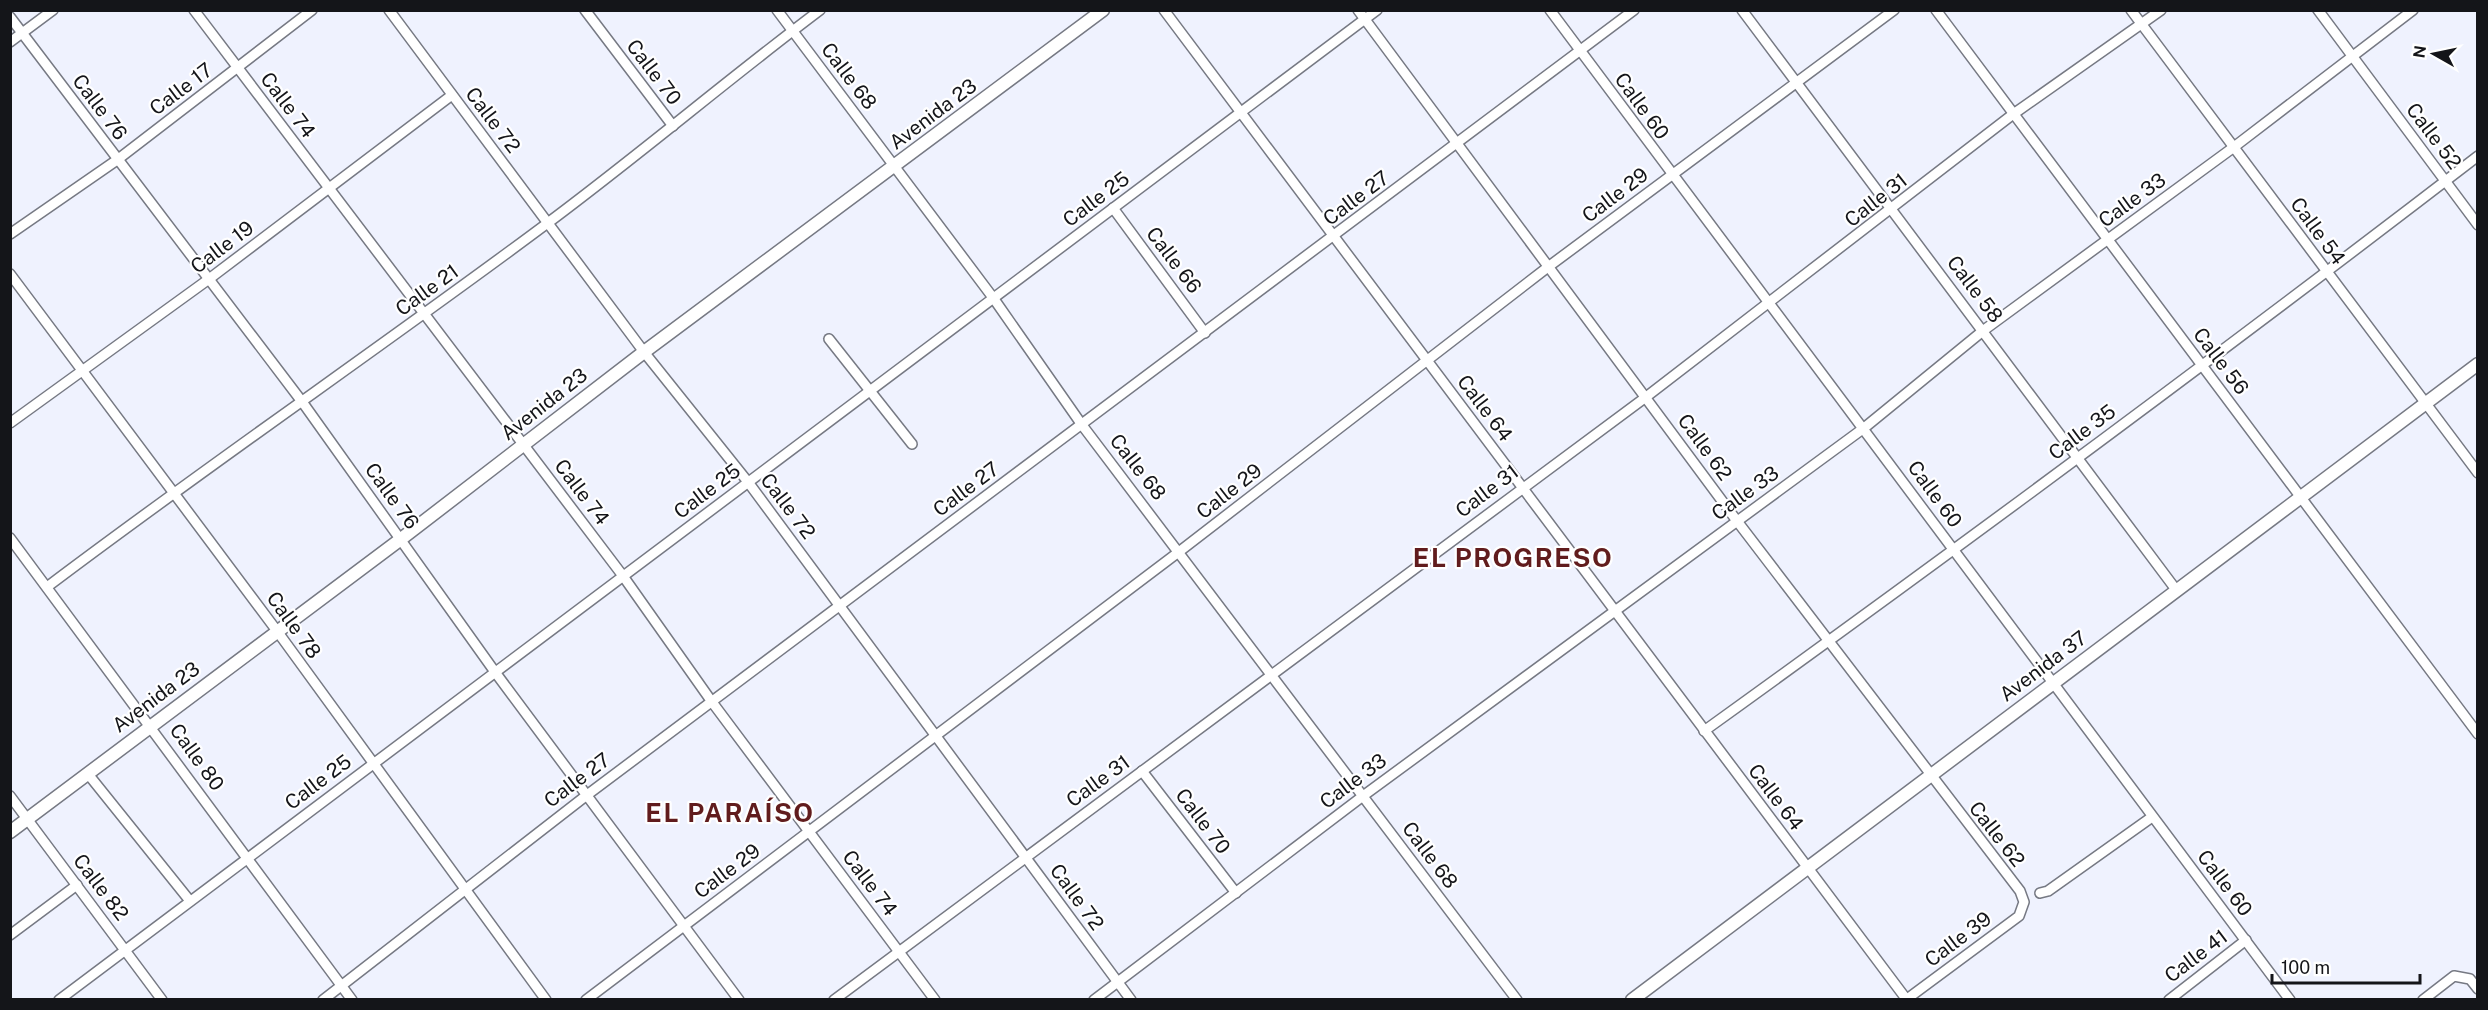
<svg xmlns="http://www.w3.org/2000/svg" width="2488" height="1010" font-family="'Public Sans',sans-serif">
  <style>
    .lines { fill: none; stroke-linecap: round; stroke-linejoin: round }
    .street-casing { stroke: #767983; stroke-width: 12 }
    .secondary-casing { stroke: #767983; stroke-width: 15 }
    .street { stroke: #fff; stroke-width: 9 }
    .secondary { stroke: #fff; stroke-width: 12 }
    .labels { text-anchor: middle; stroke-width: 4.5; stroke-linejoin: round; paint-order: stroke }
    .street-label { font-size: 20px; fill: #141519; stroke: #fff }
    .district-label { font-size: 26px; font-weight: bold; letter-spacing: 1.5px; fill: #611c1d; stroke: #fff }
  </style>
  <rect width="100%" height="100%" fill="#eff2fe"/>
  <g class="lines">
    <!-- street casing -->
    <g class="street-casing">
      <g id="street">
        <path d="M 194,10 L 623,576 L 712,702 L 935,1000"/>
        <path d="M 389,10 L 644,352 L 748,482 L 1131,1000"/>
        <path d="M 585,10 L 673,126"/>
        <path d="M 777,10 L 994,299 L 1082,425 L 1517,1000"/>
        <path d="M 1164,10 L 1907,1000"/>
        <path d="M 1358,10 L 1737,521 L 2020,891 L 2024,902 L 2019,916 L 1907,999"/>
        <path d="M 1550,10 L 2290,1000"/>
        <path d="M 1742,10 L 2177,591"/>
        <path d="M 1936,10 L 2478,734"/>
        <path d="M 2131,10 L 2478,473"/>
        <path d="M 2318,10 L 2478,225"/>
        <path d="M 10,17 L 303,403 L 495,672 L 739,1000"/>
        <path d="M 10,42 L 53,10"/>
        <path d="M 1113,208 L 1205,333"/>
        <path d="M 10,234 L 117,160 L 312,10"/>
        <path d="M 10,274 L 277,631 L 546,1000"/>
        <path d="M 829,339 L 912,444"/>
        <path d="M 10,423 L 209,279 L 452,95"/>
        <path d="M 10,538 L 352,1000"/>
        <path d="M 47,587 C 211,463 380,348 545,225 C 638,156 727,80 820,10"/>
        <path d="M 1704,731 C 1965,543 2223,352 2478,156"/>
        <path d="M 1142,771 L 1236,893"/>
        <path d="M 88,774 L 190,901"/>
        <path d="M 10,796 L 162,1000"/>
        <path d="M 2040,893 L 2048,891 L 2152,817"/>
        <path d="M 10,935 L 77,885"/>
        <path d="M 59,1000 L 1377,10"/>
        <path d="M 323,1000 L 587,795 L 1634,10"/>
        <path d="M 586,1000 L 1180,551 L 1548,267 L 1894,10"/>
        <path d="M 834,1000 L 1646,397 L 2012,115 L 2161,10"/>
        <path d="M 1094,1000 L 1363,796 L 1864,428 L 1984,330 L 2234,147 L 2413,10"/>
        <path d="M 2169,1000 L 2246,940"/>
        <path d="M 2423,1000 L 2454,976 L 2470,979 L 2478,989"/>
      </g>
    </g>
    <!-- secondary casing -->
    <g class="secondary-casing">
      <g id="secondary">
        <path d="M 10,832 L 401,539 L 644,352 L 1103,10"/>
        <path d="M 1632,1000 L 2478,364"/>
      </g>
    </g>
    <!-- street -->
    <use href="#street" class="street"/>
    <!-- secondary -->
    <use href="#secondary" class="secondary"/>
  </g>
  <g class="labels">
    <!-- street labels -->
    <g class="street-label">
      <text transform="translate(654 72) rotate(53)" y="7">Calle 70</text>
      <text transform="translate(849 76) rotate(53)" y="7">Calle 68</text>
      <text transform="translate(181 89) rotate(-37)" y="7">Calle 17</text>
      <text transform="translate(288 105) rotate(53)" y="7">Calle 74</text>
      <text transform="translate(1642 106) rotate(54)" y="7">Calle 60</text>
      <text transform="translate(100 107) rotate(53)" y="7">Calle 76</text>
      <text transform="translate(933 114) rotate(-37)" y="7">Avenida 23</text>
      <text transform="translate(493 120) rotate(53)" y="7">Calle 72</text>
      <text transform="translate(2434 136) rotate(53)" y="7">Calle 52</text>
      <text transform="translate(1615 195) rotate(-37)" y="7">Calle 29</text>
      <text transform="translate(1356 198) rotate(-37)" y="7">Calle 27</text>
      <text transform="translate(1096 199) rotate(-37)" y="7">Calle 25</text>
      <text transform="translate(1876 200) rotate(-38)" y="7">Calle 31</text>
      <text transform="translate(2132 200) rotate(-36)" y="7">Calle 33</text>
      <text transform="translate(2318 231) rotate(54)" y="7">Calle 54</text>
      <text transform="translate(222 247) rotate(-37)" y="7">Calle 19</text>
      <text transform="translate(1174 260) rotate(53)" y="7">Calle 66</text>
      <text transform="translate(1975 289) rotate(53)" y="7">Calle 58</text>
      <text transform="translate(427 290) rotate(-36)" y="7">Calle 21</text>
      <text transform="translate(2221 361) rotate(53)" y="7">Calle 56</text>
      <text transform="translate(544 404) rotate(-38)" y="7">Avenida 23</text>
      <text transform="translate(1485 408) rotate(53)" y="7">Calle 64</text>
      <text transform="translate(2082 432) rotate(-37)" y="7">Calle 35</text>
      <text transform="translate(1705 447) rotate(54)" y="7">Calle 62</text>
      <text transform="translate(1138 467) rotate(52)" y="7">Calle 68</text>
      <text transform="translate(966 489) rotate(-37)" y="7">Calle 27</text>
      <text transform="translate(707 491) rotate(-37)" y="7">Calle 25</text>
      <text transform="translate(1229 491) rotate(-38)" y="7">Calle 29</text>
      <text transform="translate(1487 491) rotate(-37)" y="7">Calle 31</text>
      <text transform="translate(582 492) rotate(53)" y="7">Calle 74</text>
      <text transform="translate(1745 493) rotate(-36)" y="7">Calle 33</text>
      <text transform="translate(1935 494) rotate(54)" y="7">Calle 60</text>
      <text transform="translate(392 496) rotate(54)" y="7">Calle 76</text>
      <text transform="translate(788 506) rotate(53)" y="7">Calle 72</text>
      <text transform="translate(294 625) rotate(54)" y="7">Calle 78</text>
      <text transform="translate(2043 666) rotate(-37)" y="7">Avenida 37</text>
      <text transform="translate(156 697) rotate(-37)" y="7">Avenida 23</text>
      <text transform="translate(197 757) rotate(54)" y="7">Calle 80</text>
      <text transform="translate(577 780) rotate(-37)" y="7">Calle 27</text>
      <text transform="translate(1098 781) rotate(-36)" y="7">Calle 31</text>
      <text transform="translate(1353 781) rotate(-37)" y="7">Calle 33</text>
      <text transform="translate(318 782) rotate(-37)" y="7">Calle 25</text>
      <text transform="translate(1776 797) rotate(53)" y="7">Calle 64</text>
      <text transform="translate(1203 821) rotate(53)" y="7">Calle 70</text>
      <text transform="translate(1997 834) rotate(52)" y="7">Calle 62</text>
      <text transform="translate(1430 855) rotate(53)" y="7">Calle 68</text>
      <text transform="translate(727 871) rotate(-37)" y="7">Calle 29</text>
      <text transform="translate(870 883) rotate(53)" y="7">Calle 74</text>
      <text transform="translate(2225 883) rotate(53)" y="7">Calle 60</text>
      <text transform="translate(101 887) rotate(53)" y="7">Calle 82</text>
      <text transform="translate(1077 897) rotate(54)" y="7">Calle 72</text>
      <text transform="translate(1958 939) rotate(-37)" y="7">Calle 39</text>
      <text transform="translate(2196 956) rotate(-37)" y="7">Calle 41</text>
    </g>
    <!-- district labels -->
    <g class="district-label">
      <text x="1513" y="567">EL PROGRESO</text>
      <text x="730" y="822">EL PARAÍSO</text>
    </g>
  </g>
  <!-- border -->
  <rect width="2488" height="1010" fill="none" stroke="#141519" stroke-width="24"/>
  <!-- north arrow -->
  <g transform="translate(2434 54) rotate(279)" stroke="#ffffff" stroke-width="4.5" paint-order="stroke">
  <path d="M0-4.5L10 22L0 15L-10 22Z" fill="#141519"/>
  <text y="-9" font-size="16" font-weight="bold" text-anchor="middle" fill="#141519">N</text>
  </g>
  <!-- scale -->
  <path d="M2272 974v9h148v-9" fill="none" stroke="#141519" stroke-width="3"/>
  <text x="2281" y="974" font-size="18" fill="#141519" stroke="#ffffff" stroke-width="4.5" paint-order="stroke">100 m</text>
</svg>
